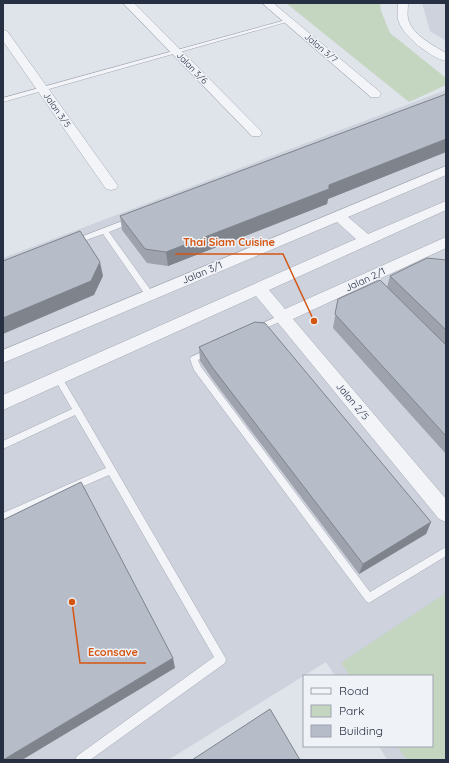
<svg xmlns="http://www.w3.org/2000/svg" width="449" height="763" font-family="Quicksand,sans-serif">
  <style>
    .built { fill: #cdd2dc }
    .green { fill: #c4d5c0 }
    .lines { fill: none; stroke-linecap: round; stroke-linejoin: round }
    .lane-casing { stroke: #a4a9b5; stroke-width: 1 }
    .street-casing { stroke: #a4a9b5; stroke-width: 1 }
    .lane { fill: #f3f4f8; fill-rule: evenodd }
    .street { fill: #f3f4f8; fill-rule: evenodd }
    .wall { fill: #9da2ac }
    .shaded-wall { fill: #7f848c }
    .building { fill: #b6bcc8; stroke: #7f848c }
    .labels { text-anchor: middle; stroke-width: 3; stroke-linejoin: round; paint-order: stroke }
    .far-street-label { font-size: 9px; fill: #272f43; stroke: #eff2f7 }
    .street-label { font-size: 10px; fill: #272f43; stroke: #eff2f7 }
    .leader { fill: none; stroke: #d55512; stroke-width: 1.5 }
    .callout-dot { fill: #d55512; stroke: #eff2f7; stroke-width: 1.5 }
    .callout-label { font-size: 11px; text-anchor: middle; font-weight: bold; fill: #d55512; stroke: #eff2f7; stroke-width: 3; stroke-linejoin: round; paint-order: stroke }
  </style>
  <rect width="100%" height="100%" fill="#dfe3ea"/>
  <!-- built -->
  <g class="built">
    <path d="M 422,3 L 446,3 L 446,41 L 430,31 Z"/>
    <path d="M 446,90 L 446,760 L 387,760 L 379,746 L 432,746 L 432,676 L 335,676 L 326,662 L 168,760 L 3,760 L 3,258 Z"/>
  </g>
  <!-- green -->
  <g class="green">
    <path d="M 286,3 L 380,3 L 381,11 L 390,33 L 446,78 L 446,85 L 409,102 Z"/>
    <path d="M 446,593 L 446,760 L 407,760 L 397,746 L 432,746 L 432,676 L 350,676 L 341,663 Z"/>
  </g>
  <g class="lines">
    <!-- lane casing -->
    <g class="lane-casing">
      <g id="lane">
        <path d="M 286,20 L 290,21 L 3,102 L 3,98 Z"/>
        <path d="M 130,218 L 134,218 L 135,220 L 134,222 L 109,232 L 152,292 L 153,294 L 152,296 L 146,296 L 103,234 L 75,244 L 72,242 L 73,240 Z"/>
        <path d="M 283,314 L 287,317 L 286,319 L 257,332 L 253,329 L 254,327 Z"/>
        <path d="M 208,349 L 212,352 L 211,354 L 198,360 L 201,367 L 370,592 L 446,547 L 446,556 L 372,601 L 369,603 L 366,601 L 194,370 L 190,359 L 191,357 Z"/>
        <path d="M 58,375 L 61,376 L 80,408 L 226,659 L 225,663 L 90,760 L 75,760 L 77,756 L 214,657 L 109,475 L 3,521 L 3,513 L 106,468 L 75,415 L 3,449 L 3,441 L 72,409 L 54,378 L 55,376 Z"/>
      </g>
    </g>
    <!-- street casing -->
    <g class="street-casing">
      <g id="street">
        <path d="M 123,3 L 134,3 L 260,130 L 262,133 L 260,136 L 252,136 Z"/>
        <path d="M 262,3 L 273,3 L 379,91 L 381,94 L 379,97 L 371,97 Z"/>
        <path d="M 398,3 L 408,3 C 408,8 407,14 408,19 C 413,36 433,45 446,53 L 446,61 C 431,58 401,35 398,19 C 397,14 398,8 398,3 Z"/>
        <path d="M 3,30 L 7,31 L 116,183 L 118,186 L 116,189 L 111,190 L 106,189 L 3,41 Z"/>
        <path d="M 446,166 L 446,175 L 348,217 L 368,234 L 446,201 L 446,210 L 269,290 L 285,309 L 446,237 L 446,248 L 293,319 L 446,499 L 446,522 L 439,519 L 256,296 L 3,410 L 3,395 L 356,239 L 337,222 L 3,363 L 3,350 Z"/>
      </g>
    </g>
    <!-- lane -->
    <use href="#lane" class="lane"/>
    <!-- street -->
    <use href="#street" class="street"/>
  </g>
  <!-- wall -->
  <g class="wall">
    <path d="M 446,94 L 446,152 L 328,199 L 327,204 L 168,266 L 147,263 L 122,230 L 120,216 Z"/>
    <path d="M 446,260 L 446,454 L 333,328 L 338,299 L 387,287 L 390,276 Z"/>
    <path d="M 199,347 L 431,522 L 426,534 L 359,574 L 213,380 L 200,361 Z"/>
  </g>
  <!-- shaded-wall -->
  <g class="shaded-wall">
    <path d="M 446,139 L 446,152 L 328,199 L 327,204 L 168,266 L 166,252 L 329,185 Z"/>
    <path d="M 100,262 L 103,276 L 94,295 L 3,334 L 3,318 Z"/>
    <path d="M 431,522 L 426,534 L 359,574 L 363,564 Z"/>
    <path d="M 173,658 L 175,668 L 22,760 L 3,760 Z"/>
  </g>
  <!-- building -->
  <g class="building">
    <path d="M 446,94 L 446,139 L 329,185 L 329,189 L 166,252 L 145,249 L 120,216 Z"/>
    <path d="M 80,231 L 100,262 L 91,281 L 3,318 L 3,261 Z"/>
    <path d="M 427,258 L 446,260 L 446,330 L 390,276 Z"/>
    <path d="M 380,280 L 446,345 L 446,436 L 335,314 L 338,299 Z"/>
    <path d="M 255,322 L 265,323 L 431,522 L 363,564 L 212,367 L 199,347 Z"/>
    <path d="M 81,482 L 173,658 L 3,760 L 3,520 Z"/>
    <path d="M 270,709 L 300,760 L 192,760 Z"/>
  </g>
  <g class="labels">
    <!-- far-street labels -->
    <g class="far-street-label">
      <text transform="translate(321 48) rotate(40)" y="3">Jalan 3/7</text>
      <text transform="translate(192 68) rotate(46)" y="3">Jalan 3/6</text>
      <text transform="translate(57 110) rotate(55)" y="3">Jalan 3/5</text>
    </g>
    <!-- street labels -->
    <g class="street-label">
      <text transform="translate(202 272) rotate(-23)" y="4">Jalan 3/1</text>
      <text transform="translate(365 279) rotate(-25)" y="4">Jalan 2/1</text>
      <text transform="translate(353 401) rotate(50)" y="4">Jalan 2/5</text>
    </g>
  </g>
  <!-- callouts -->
  <path class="leader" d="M314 321L283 254H175M72 602L80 663H146"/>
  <g class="callout-dot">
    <circle cx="314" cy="321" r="4"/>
    <circle cx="72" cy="602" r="4"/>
  </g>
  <g class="callout-label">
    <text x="229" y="246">Thai Siam Cuisine</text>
    <text x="113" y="656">Econsave</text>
  </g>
  <!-- border -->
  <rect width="449" height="763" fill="none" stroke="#272f43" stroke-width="8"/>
  <!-- legend -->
  <rect x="303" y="675" width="130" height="72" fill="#eff2f7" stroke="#9fa4af"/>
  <rect x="311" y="688" width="20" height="6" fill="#f3f4f8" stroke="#9fa4af"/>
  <text x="339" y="695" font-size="12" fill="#272f43">Road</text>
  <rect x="311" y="705" width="20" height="12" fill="#c4d5c0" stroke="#9fa4af"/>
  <text x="339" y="715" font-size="12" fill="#272f43">Park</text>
  <rect x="311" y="725" width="20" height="12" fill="#b6bcc8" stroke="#9fa4af"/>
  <text x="339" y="735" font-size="12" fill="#272f43">Building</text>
</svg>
